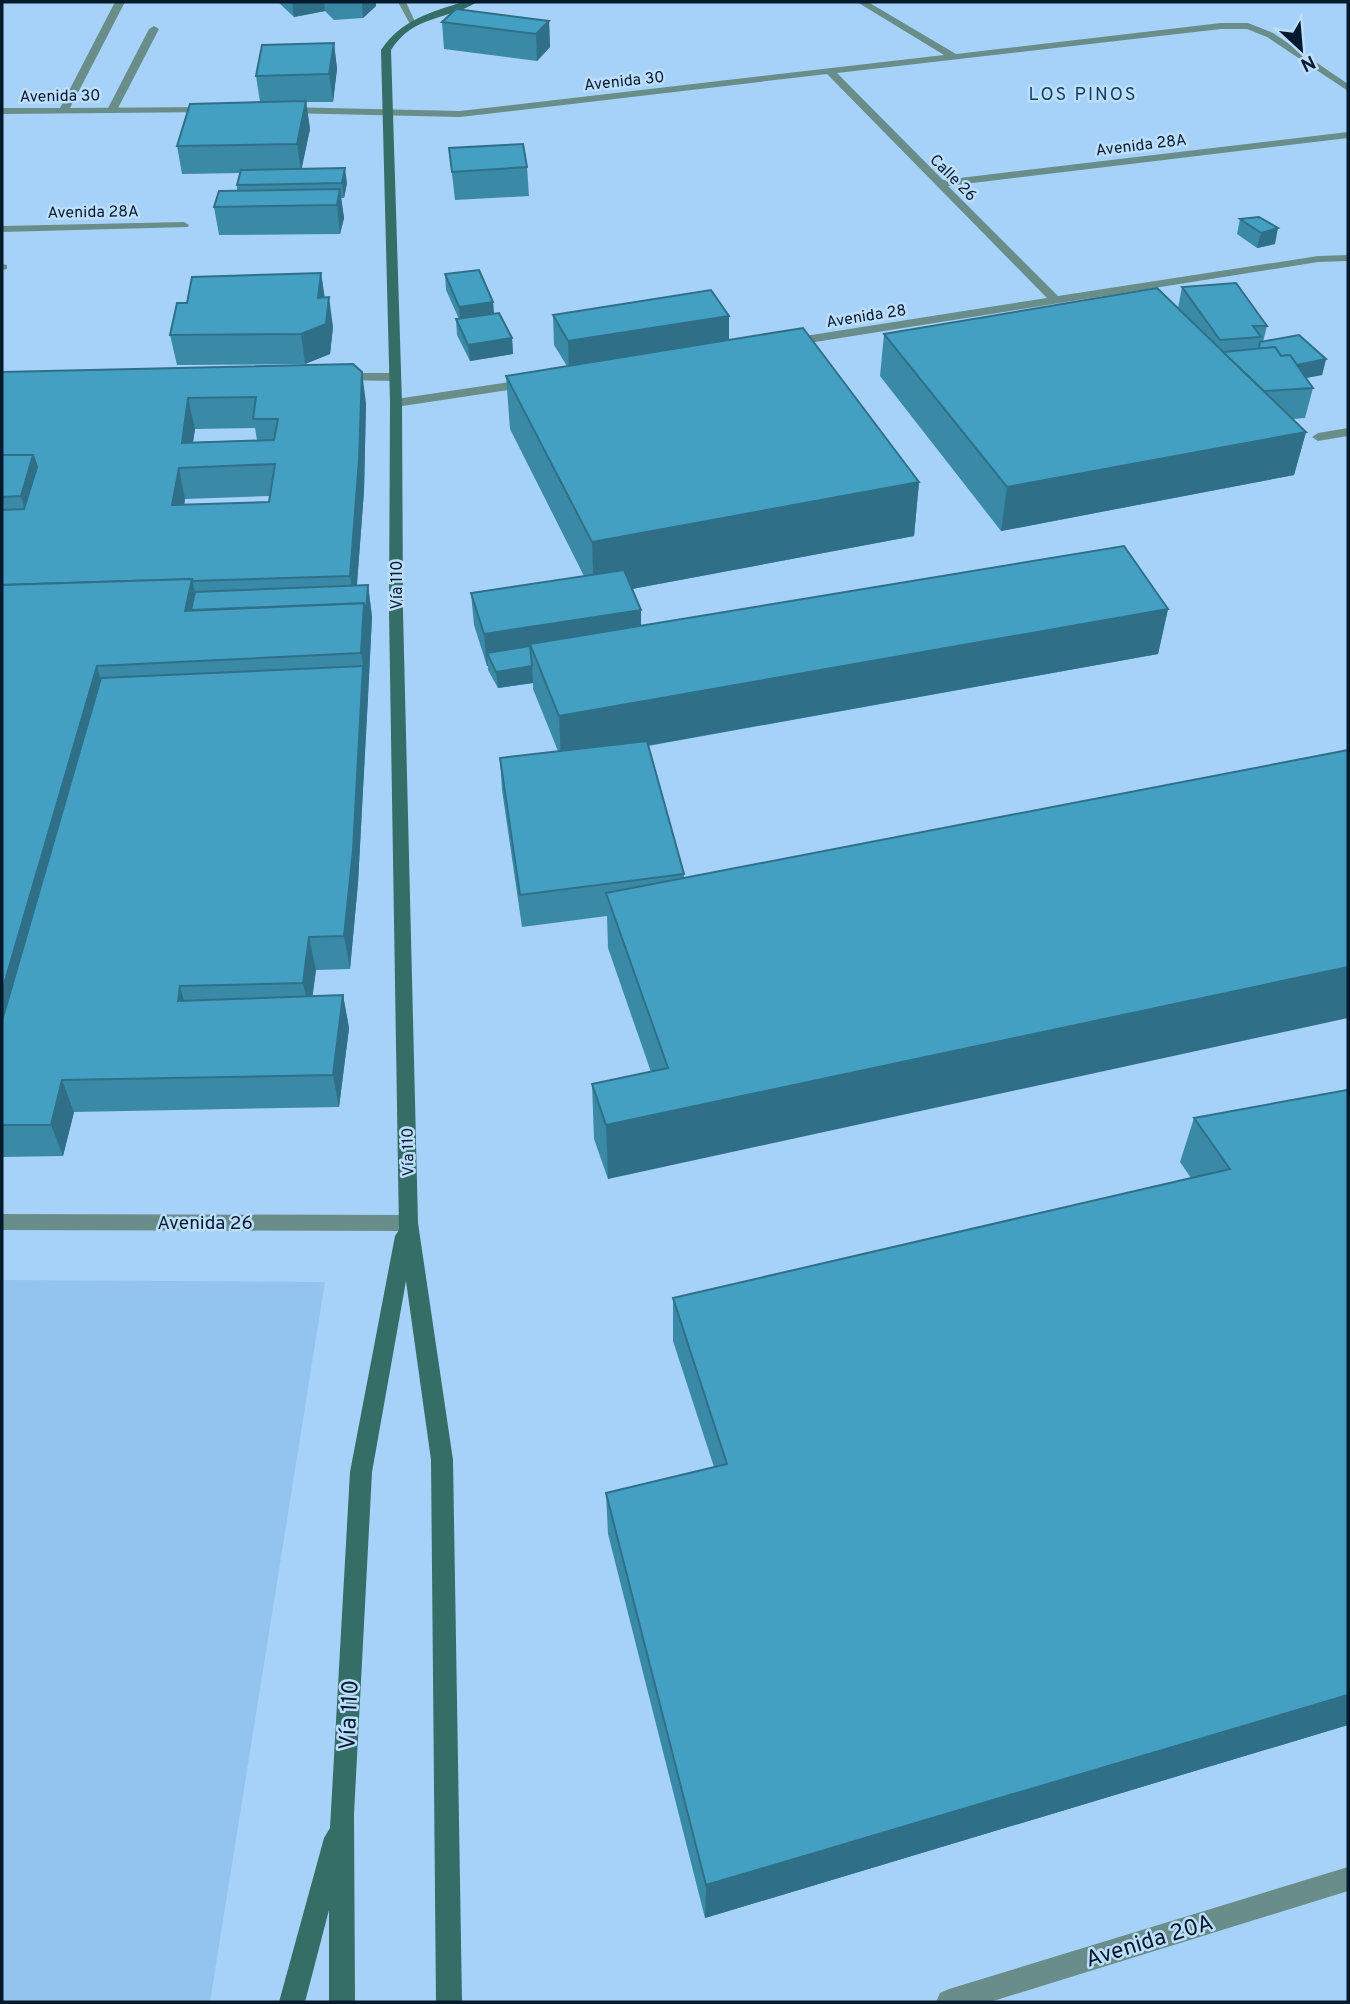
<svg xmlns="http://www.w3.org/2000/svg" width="1350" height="2004" font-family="Overpass,sans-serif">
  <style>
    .built { fill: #93c4ef }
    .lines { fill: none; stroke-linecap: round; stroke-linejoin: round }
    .lane { fill: #698d88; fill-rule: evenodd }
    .street { fill: #698d88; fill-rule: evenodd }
    .secondary { fill: #356e67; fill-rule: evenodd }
    .wall { fill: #3a8aa7; fill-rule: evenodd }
    .shaded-wall { fill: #2f7088 }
    .building { fill: #43a0c2; stroke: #2f7088; stroke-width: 2; fill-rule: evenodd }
    .labels { text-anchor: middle; stroke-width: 5; stroke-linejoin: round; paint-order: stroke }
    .far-street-label { font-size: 16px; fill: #051b2d; stroke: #bddefc }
    .far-neighbourhood-label { font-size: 18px; letter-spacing: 2px; fill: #0f3a5a; stroke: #bddefc }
    .street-label { font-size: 19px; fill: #051b2d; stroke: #bddefc }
    .near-street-label { font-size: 23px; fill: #051b2d; stroke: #bddefc }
  </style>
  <rect width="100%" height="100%" fill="#a6d2fa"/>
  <!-- built -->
  <path class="built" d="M 2,1280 L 325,1282 L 210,2002 L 2,2002 Z"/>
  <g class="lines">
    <!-- lane -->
    <g class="lane">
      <path d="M 154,26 L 159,29 L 117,110 L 108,112 L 107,110 L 149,29 Z"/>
      <path d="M 2,264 L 7,265 L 7,269 L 2,270 Z"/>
    </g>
    <!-- street -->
    <g class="street">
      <path d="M 115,2 L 125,2 L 70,108 L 212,107 L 217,110 L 216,112 L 2,114 L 2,108 L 60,108 Z"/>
      <path d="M 398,2 L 406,2 L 416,24 L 410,24 Z"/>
      <path d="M 857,2 L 868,2 L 956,54 L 1221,23 L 1248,23 L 1273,33 L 1348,84 L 1348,91 L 1267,37 L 1247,29 L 1221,29 L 837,73 L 943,180 L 1348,132 L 1348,138 L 948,186 L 1058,296 L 1318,256 L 1348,255 L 1348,261 L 1318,262 L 790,346 L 784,342 L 786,339 L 1047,298 L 827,74 L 460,117 L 285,113 L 280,110 L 285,107 L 460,111 L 944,55 Z"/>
      <path d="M 184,222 L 189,225 L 188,227 L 2,232 L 2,226 Z"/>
      <path d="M 341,373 L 395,373 L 401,377 L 395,381 L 337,380 L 335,377 Z"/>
      <path d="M 530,379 L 534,380 L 534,386 L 396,407 L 390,403 L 396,399 Z"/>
      <path d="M 1348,428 L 1348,436 L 1318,441 L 1312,437 L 1318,433 Z"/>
      <path d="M 2,1214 L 408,1215 L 415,1217 L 418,1223 L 415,1229 L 408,1231 L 2,1230 Z"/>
      <path d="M 1348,1867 L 1348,1891 L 990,2002 L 936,2002 L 940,1993 L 949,1989 Z"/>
    </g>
    <!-- secondary -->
    <path class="secondary" d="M 463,2 L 477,2 C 447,21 414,14 391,50 L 402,403 L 403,612 L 418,1223 L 453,1460 L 462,2002 L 436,2002 L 431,1460 L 406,1281 L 372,1472 L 354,1814 L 355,2002 L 329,2002 L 329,1910 L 305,2002 L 279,2002 L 324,1838 L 330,1828 L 350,1472 L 395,1236 L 399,1230 L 389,612 L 390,403 L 381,50 C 401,20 431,12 463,2 Z"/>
  </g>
  <!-- wall -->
  <g class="wall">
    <path d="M 278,2 L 376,2 L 376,6 L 363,18 L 334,20 L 325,11 L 294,17 Z"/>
    <path d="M 549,21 L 550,47 L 537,61 L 444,49 L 442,22 Z"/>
    <path d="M 334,43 L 337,69 L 333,102 L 306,102 L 310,129 L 301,169 L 347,183 L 344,198 L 341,198 L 344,218 L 340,234 L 219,235 L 214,207 L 237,191 L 237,185 L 240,173 L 182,174 L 177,146 L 260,102 L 256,76 Z"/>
    <path d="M 449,148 L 527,167 L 529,196 L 455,200 Z"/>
    <path d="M 1240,219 L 1275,244 L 1257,248 L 1237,234 Z"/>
    <path d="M 321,273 L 325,298 L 333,327 L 330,354 L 305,364 L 177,365 L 170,335 L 187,303 Z"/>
    <path d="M 445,274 L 493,302 L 494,314 L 512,338 L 513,354 L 470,361 L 457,335 L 456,319 L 459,319 L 446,290 Z"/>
    <path d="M 1182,287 L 1267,326 L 1263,342 L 1326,359 L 1322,375 L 1306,378 L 1313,388 L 1305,418 L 1293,419 L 1306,432 L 1294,475 L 1001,531 L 880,376 L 884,334 L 1178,308 Z"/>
    <path d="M 553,315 L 729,316 L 729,340 L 919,482 L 914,536 L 632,589 L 641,610 L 641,625 L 1168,609 L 1158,654 L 648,746 L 684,874 L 684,878 L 1348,750 L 608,1179 L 594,1139 L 592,1084 L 651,1072 L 608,948 L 607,916 L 522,927 L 502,790 L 500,758 L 558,751 L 533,689 L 533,683 L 498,688 L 488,670 L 488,666 L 487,666 L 474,625 L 471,593 L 584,576 L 510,429 L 506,376 L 567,366 L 554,345 Z"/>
    <path d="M 2,372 L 366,403 L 364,491 L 357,585 L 368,585 L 372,617 L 358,883 L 350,969 L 316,970 L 312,996 L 343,995 L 349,1028 L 339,1107 L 74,1112 L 63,1156 L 2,1157 ZM 255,428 L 257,440 L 193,442 L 195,429 ZM 270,496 L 269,502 L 184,505 L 185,499 Z"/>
    <path d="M 1348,1090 L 1348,1725 L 705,1918 L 608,1534 L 606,1493 L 714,1467 L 673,1341 L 673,1298 L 1191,1178 L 1180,1162 L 1194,1118 Z"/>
  </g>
  <!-- shaded-wall -->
  <g class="shaded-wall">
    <path d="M 292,2 L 324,2 L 325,11 L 294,17 Z"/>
    <path d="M 362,2 L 376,2 L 376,6 L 363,18 Z"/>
    <path d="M 549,21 L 550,47 L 537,61 L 536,34 Z"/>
    <path d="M 334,43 L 337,69 L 333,102 L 329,74 Z"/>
    <path d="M 306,101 L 310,129 L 301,172 L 297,144 Z"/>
    <path d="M 345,168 L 347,183 L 344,198 L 342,183 Z"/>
    <path d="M 340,189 L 344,218 L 340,234 L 337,205 Z"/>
    <path d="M 1278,228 L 1275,244 L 1257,248 L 1261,233 Z"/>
    <path d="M 321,273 L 325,302 L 329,297 L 333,327 L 330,354 L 305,364 L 301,334 L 318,298 Z"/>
    <path d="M 493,302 L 494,317 L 460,322 L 459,307 Z"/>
    <path d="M 729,316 L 729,346 L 569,372 L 568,341 Z"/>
    <path d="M 512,338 L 513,354 L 470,361 L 468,345 Z"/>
    <path d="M 1326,359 L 1322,375 L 1277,383 L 1281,368 Z"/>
    <path d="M 362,372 L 366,403 L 364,491 L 355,608 L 350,576 Z"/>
    <path d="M 188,398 L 195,429 L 189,468 L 182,443 Z"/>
    <path d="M 1306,432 L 1294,475 L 1001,531 L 1007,487 Z"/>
    <path d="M 33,455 L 45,498 L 33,540 L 21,496 Z"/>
    <path d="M 179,468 L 185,499 L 179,536 L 172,505 Z"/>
    <path d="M 919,482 L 914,536 L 594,596 L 592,542 Z"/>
    <path d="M 192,579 L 201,623 L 185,611 Z"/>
    <path d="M 368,585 L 372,617 L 368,698 L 361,653 L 364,603 Z"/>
    <path d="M 1168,609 L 1158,654 L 561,761 L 559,716 Z"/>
    <path d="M 641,610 L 641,642 L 530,644 L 531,659 L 487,653 L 488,666 L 487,666 L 484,634 Z"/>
    <path d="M 97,666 L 109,711 L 2,1097 L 2,991 Z"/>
    <path d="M 363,666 L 368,698 L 358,883 L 350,969 L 344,936 Z"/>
    <path d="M 532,666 L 533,683 L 498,688 L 496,672 Z"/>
    <path d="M 309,937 L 316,970 L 310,1016 L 303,983 Z"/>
    <path d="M 1348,967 L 1348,1018 L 608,1179 L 606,1125 Z"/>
    <path d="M 180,986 L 189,1019 L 178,1001 Z"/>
    <path d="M 343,995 L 349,1028 L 339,1107 L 333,1075 Z"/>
    <path d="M 62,1080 L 74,1112 L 63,1156 L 51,1125 Z"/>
    <path d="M 1348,1695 L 1348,1725 L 705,1918 L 706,1885 Z"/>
  </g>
  <!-- building -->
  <g class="building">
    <path d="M 456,9 L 549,21 L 536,34 L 442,22 Z"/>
    <path d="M 334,43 L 329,74 L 256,76 L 262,45 Z"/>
    <path d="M 306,101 L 297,144 L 177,146 L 190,104 Z"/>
    <path d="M 523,144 L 527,167 L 452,172 L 449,148 Z"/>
    <path d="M 345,168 L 342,183 L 237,185 L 241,170 Z"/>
    <path d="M 340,189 L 337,205 L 214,207 L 219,191 Z"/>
    <path d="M 1259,217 L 1278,228 L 1261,233 L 1240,219 Z"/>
    <path d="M 479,270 L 493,302 L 459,307 L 445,274 Z"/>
    <path d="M 321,273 L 318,298 L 329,297 L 326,324 L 301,334 L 170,335 L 177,303 L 187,303 L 192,277 Z"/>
    <path d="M 1236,283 L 1267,326 L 1253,326 L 1261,337 L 1220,340 L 1182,287 Z"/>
    <path d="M 1157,288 L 1306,432 L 1007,487 L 884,334 Z"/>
    <path d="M 711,290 L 729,316 L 568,341 L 553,315 Z"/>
    <path d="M 499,313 L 512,338 L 468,345 L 456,319 Z"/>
    <path d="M 803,328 L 919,482 L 592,542 L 506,376 Z"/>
    <path d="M 1299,335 L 1326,359 L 1297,365 L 1290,355 L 1281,356 L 1275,347 L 1260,349 L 1259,347 L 1260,342 Z"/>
    <path d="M 1275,347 L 1281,356 L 1290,355 L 1313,388 L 1264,391 L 1223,352 Z"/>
    <path d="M 353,364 L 362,372 L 359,460 L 350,576 L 192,581 L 192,579 L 2,585 L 2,510 L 24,509 L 37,467 L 33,455 L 2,455 L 2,372 ZM 256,397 L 253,419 L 278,419 L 274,440 L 182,443 L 188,398 ZM 275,464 L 269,502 L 172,505 L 179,468 Z"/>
    <path d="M 2,455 L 33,455 L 21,496 L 2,497 Z"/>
    <path d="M 1124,546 L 1168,609 L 559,716 L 530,644 Z"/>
    <path d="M 624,570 L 641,610 L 484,634 L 471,593 Z"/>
    <path d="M 192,579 L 185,611 L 364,603 L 361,653 L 97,666 L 2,991 L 2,585 Z"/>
    <path d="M 368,585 L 366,615 L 364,603 L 191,610 L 195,592 Z"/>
    <path d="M 530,646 L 532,666 L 496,672 L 487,653 Z"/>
    <path d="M 363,666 L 353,850 L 344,936 L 309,937 L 303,983 L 180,986 L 178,1001 L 343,995 L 333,1075 L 62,1080 L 51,1125 L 2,1125 L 2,1021 L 101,678 Z"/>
    <path d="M 647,741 L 684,874 L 520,895 L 500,758 Z"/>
    <path d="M 1348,750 L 1348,967 L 606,1125 L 592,1084 L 668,1068 L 606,893 Z"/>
    <path d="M 1347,1090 L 1348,1090 L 1348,1695 L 706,1885 L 606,1493 L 727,1464 L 673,1298 L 1230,1169 L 1194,1118 Z"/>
  </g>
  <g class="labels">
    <!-- far-street labels -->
    <g class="far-street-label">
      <text transform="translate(624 80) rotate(-6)" y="6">Avenida 30</text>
      <text transform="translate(60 95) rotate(-1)" y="6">Avenida 30</text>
      <text transform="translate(1141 144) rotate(-7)" y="6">Avenida 28A</text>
      <text transform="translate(954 177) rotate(45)" y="6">Calle 26</text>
      <text transform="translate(93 211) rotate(-1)" y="6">Avenida 28A</text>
      <text transform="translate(866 315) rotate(-9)" y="6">Avenida 28</text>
      <text transform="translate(396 585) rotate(-90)" y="6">Vía 110</text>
      <text transform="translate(407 1152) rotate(-91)" y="6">Vía 110</text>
    </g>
    <!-- far-neighbourhood labels -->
    <g class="far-neighbourhood-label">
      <text x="1083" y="100">LOS PINOS</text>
    </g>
    <!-- street labels -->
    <g class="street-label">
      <text x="205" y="1229">Avenida 26</text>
    </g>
    <!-- near-street labels -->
    <g class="near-street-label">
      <text transform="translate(348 1715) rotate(-87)" y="8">Vía 110</text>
      <text transform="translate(1149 1940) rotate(-17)" y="8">Avenida 20A</text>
    </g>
  </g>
  <!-- border -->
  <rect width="1350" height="2004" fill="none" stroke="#051b2d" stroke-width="7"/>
  <!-- north arrow -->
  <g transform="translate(1301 49) rotate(154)" stroke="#bddefc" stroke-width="5" paint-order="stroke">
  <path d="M0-5L12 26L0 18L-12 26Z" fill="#051b2d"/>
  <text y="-10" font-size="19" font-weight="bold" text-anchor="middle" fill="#051b2d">N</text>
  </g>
</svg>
